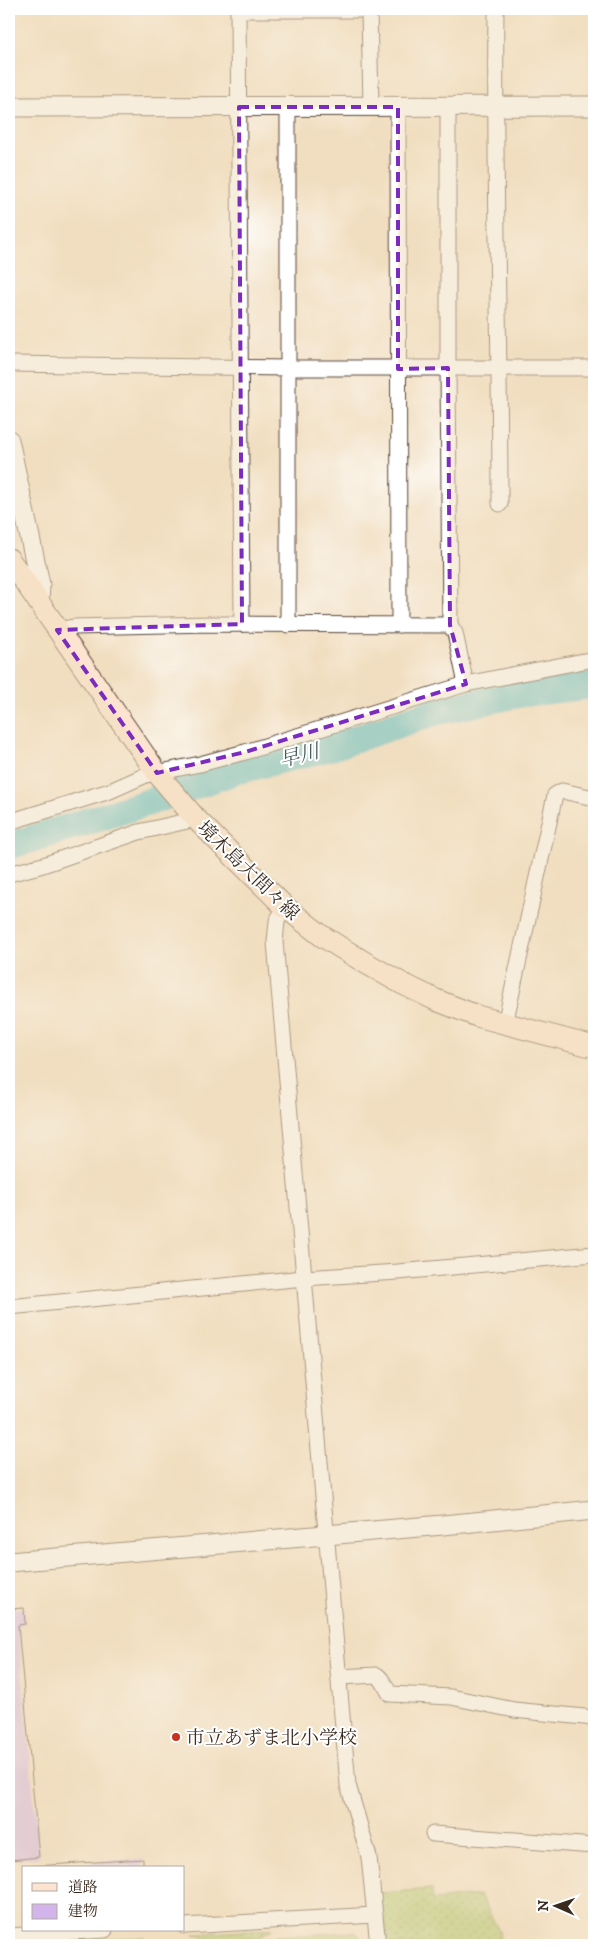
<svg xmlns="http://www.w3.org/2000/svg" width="603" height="1954" font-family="'IM FELL DW Pica','Noto Serif JP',serif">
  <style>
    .grass { fill: url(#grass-dots); stroke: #767a46 }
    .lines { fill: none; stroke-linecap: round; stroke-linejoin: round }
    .river { stroke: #50bdc9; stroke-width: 28 }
    .building { fill: #d4b5eb }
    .minor-casing { stroke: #564536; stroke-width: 17 }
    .tertiary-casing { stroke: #564536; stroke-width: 21 }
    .secondary-casing { stroke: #564536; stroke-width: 23 }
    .minor { stroke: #fff; stroke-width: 15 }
    .tertiary { stroke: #fff; stroke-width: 19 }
    .secondary { stroke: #fde4d0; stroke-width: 21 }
    .marked { fill: none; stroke: #7b2cbf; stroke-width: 4; stroke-dasharray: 10 6; stroke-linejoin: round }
    .poi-dot { fill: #c8321e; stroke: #fff; stroke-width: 2 }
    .labels { text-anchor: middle; stroke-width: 4; stroke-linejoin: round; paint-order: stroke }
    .street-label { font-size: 19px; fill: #3b2a1e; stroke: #fff }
    .poi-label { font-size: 19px; fill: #3b2a1e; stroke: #fff; text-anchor: start }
    .water-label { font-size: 20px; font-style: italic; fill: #425d5a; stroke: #fff }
  </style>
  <defs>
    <pattern id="grass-dots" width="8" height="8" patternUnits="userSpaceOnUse" patternTransform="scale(1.25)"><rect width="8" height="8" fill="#b0c96f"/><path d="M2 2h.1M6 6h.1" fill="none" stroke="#90a35b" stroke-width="1.8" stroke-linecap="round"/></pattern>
  </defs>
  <rect width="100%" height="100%" fill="#fff"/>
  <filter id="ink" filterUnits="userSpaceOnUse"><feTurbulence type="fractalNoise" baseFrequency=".02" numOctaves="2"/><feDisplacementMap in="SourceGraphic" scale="10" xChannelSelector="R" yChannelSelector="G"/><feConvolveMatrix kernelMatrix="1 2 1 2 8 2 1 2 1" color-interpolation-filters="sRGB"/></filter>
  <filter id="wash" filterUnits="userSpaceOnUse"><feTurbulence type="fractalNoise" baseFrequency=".0096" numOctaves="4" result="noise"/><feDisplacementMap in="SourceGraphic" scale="20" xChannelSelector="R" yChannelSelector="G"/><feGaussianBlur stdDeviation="1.12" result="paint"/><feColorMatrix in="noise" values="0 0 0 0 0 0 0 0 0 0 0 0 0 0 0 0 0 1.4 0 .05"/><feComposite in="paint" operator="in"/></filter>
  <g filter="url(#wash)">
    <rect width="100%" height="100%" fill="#f1dec0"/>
    <!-- grass -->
    <g class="grass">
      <path d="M 432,1889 L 432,1900 L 480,1895 L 499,1931 L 502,1945 L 385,1945 L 380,1893 Z"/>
      <path d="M 272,1929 L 258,1938 L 210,1940 L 194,1934 Z"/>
      <path d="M 355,1932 L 359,1935 L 362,1945 L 261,1945 L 278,1936 Z"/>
      <path d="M 146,1937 L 130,1945 L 83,1945 L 73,1941 Z"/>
    </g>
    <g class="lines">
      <!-- river -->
      <path class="river" d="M 9,846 L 146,803 L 235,771 L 331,747 L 434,712 L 523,693 L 594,685"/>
    </g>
    <g id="blocks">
      <!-- building -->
      <g class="building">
        <path d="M 24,1608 L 25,1624 L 18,1625 L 39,1857 L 10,1860 L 9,1841 L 9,1609 Z"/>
        <path d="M 143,1859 L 143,1868 L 34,1868 L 33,1866 Z"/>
      </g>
    </g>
  </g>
  <g filter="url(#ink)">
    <use href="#blocks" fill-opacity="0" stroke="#564536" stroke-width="1"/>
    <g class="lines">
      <!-- minor casing -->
      <g class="minor-casing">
        <g id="minor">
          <path d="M 238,9 L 242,624"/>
          <path d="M 496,9 C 494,174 500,339 500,504"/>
          <path d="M 238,10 L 369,10 L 371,107"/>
          <path d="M 288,107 L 288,625"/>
          <path d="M 398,107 L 399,625"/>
          <path d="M 448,107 L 448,368 L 594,368"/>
          <path d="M 9,364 L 288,368 L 448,368 L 450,625"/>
          <path d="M 57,630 L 73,627 L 211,624 L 450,625 L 455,633 L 466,684"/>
          <path d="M 9,822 L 110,791 L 146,775 L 200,764 L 245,752 L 466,684 L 594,659"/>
          <path d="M 9,874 L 43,865 L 139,832 L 196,819"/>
          <path d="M 285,907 L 277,921 L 275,942 L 348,1785 L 369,1857 L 378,1945"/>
          <path d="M 505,1024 L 555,795 L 562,791 L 594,798"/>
          <path d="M 9,1307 L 304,1278 L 398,1272 L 594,1254"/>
          <path d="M 340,1677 L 377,1675 C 384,1680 385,1687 390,1694 L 451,1697 L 514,1710 L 594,1718"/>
          <path d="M 433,1834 L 594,1846"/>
          <path d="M 184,1926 L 375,1915"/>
          <path d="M 9,1936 L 105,1930"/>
        </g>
      </g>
      <!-- tertiary casing -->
      <g class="tertiary-casing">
        <g id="tertiary">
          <path d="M 9,107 L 594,106"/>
          <path d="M 9,440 L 40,584 L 39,604"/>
          <path d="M 9,1562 L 443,1525 L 594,1510"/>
        </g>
      </g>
      <!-- secondary casing -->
      <g class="secondary-casing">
        <path id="secondary" d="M 9,559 L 157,773 L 196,819 L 285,907 L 322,936 L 364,962 L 401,983 L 436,1000 L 477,1016 L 594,1047"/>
      </g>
      <!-- minor -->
      <use href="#minor" class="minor"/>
      <!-- tertiary -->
      <use href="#tertiary" class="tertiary"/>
      <!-- secondary -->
      <use href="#secondary" class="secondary"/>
    </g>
  </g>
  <!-- marked area -->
  <path d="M0 0H603V1954H0ZM 239,107 L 398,107 L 398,369 L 448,368 L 450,625 L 466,684 L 245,752 L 157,773 L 57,630 L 242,624 Z" fill="#f1dec0" fill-opacity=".55" fill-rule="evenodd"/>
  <path class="marked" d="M 239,107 L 398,107 L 398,369 L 448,368 L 450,625 L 466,684 L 245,752 L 157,773 L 57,630 L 242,624 Z"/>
  <!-- markers -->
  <circle class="poi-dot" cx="176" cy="1737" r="5"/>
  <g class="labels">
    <!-- street labels -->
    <g class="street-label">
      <text transform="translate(249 870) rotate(44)" y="7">境木島大間々線</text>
    </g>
    <!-- poi labels -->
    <g class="poi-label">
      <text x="186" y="1744">市立あずま北小学校</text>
    </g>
    <!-- water labels -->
    <g class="water-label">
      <text transform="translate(299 755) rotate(-14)" y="7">早川</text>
    </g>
  </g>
  <!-- margin -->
  <rect width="603" height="1954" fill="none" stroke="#fff" stroke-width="30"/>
  <!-- legend -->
  <rect x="22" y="1866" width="162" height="65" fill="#ffffff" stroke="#b1aaa5"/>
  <rect x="32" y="1883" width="25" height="8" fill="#fde4d0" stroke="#b1aaa5"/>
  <text x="68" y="1892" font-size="15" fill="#3b2a1e">道路</text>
  <rect x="32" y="1904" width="25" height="15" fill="#d4b5eb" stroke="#b1aaa5"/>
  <text x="68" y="1916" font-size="15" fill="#3b2a1e">建物</text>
  <!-- north arrow -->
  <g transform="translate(556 1906) rotate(272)" stroke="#ffffff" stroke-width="4" paint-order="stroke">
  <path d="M0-4L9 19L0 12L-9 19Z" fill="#3b2a1e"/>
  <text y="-8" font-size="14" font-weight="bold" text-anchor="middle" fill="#3b2a1e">N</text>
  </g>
</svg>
